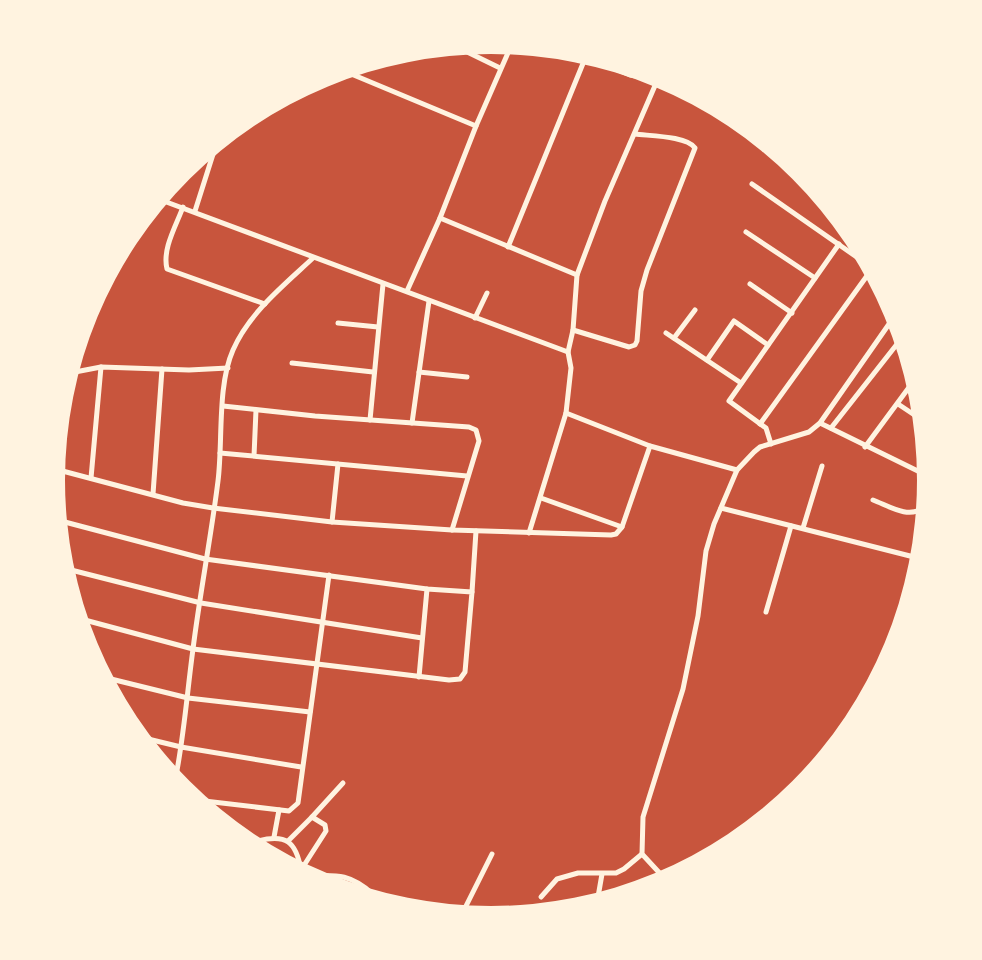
<svg xmlns="http://www.w3.org/2000/svg" width="982" height="960" font-family="'Alegreya Sans',sans-serif">
  <style>
    .lines { fill: none; stroke-linecap: round; stroke-linejoin: round }
    .minor { stroke: #fff3e0; stroke-width: 5 }
  </style>
  <rect width="100%" height="100%" fill="#c8553d"/>
  <g class="lines">
    <!-- minor -->
    <g class="minor">
      <path d="M 459,48 L 500,68"/>
      <path d="M 606,65 L 630,75 L 668,81"/>
      <path d="M 344,71 L 476,126"/>
      <path d="M 752,184 L 861,260"/>
      <path d="M 161,200 L 568,352"/>
      <path d="M 183,207 C 176,226 162,249 167,269 L 265,304"/>
      <path d="M 195,211 L 215,148"/>
      <path d="M 440,218 L 577,275"/>
      <path d="M 746,232 L 815,278"/>
      <path d="M 508,247 L 584,61"/>
      <path d="M 750,284 L 792,313"/>
      <path d="M 407,291 L 440,218 L 476,126 L 511,46"/>
      <path d="M 475,318 L 487,293"/>
      <path d="M 338,323 L 378,327"/>
      <path d="M 573,330 L 629,347 L 635,345 L 637,341 L 641,291 L 647,270 L 695,148 C 687,136 650,136 635,134"/>
      <path d="M 666,333 L 741,383"/>
      <path d="M 674,338 L 695,310"/>
      <path d="M 707,360 L 734,321 L 768,345"/>
      <path d="M 292,363 L 373,372"/>
      <path d="M 75,372 L 101,367 L 189,370 L 228,368"/>
      <path d="M 419,372 L 467,377"/>
      <path d="M 898,404 L 916,416"/>
      <path d="M 223,406 L 315,416 L 469,427 L 476,430 L 479,441 L 452,530"/>
      <path d="M 566,413 L 650,446 L 737,470"/>
      <path d="M 370,420 L 383,284"/>
      <path d="M 412,423 L 429,301"/>
      <path d="M 820,423 L 928,476"/>
      <path d="M 760,424 L 869,273"/>
      <path d="M 831,428 L 901,339"/>
      <path d="M 771,444 L 766,428 L 729,401 L 839,244"/>
      <path d="M 865,447 L 910,386"/>
      <path d="M 220,453 L 467,476"/>
      <path d="M 254,456 L 256,410"/>
      <path d="M 55,469 L 183,503 L 213,508 L 332,522 L 452,530 L 611,535 L 616,534 L 622,527 L 650,446"/>
      <path d="M 91,478 L 101,367"/>
      <path d="M 153,494 L 162,369"/>
      <path d="M 541,498 L 622,527"/>
      <path d="M 873,500 C 889,506 908,519 923,508"/>
      <path d="M 721,508 L 914,557"/>
      <path d="M 61,521 L 205,559 L 427,589 L 472,592 L 465,672 L 460,679 L 449,680 L 193,649 L 81,619"/>
      <path d="M 332,522 L 338,464"/>
      <path d="M 803,528 L 822,466"/>
      <path d="M 529,533 L 566,413 L 571,368 L 568,352 L 573,330 L 577,275 L 605,201 L 657,81"/>
      <path d="M 71,570 L 201,603 L 422,638"/>
      <path d="M 472,592 L 476,531"/>
      <path d="M 766,612 L 791,526"/>
      <path d="M 419,677 L 427,589"/>
      <path d="M 107,678 L 188,698 L 310,712"/>
      <path d="M 148,739 L 181,747 L 301,767"/>
      <path d="M 175,781 C 184,737 187,693 193,649 C 200,593 211,537 218,481 C 223,442 217,386 233,350 C 249,313 284,285 313,258"/>
      <path d="M 196,800 L 289,811 L 298,803 L 329,575"/>
      <path d="M 274,837 L 279,810"/>
      <path d="M 258,841 C 286,834 296,841 301,870"/>
      <path d="M 288,841 L 312,817"/>
      <path d="M 301,870 L 326,831 L 325,825 L 312,817 L 343,783"/>
      <path d="M 310,876 C 338,874 352,875 374,895"/>
      <path d="M 666,880 L 642,854 L 643,817 L 683,689 L 698,616 L 706,551 L 714,524 L 737,470 L 754,452 L 760,447 L 809,432 L 820,423 L 896,314"/>
      <path d="M 541,897 L 557,879 L 578,873 L 616,873 L 624,869 L 642,854"/>
      <path d="M 598,897 L 602,874"/>
      <path d="M 463,912 L 492,854"/>
    </g>
  </g>
  <!-- crop -->
  <path d="M0 0H982V960H0ZM65 480a426 426 0 1 1 852 0a426 426 0 1 1-852 0Z" fill="#fff3e0" fill-rule="evenodd"/>
</svg>
